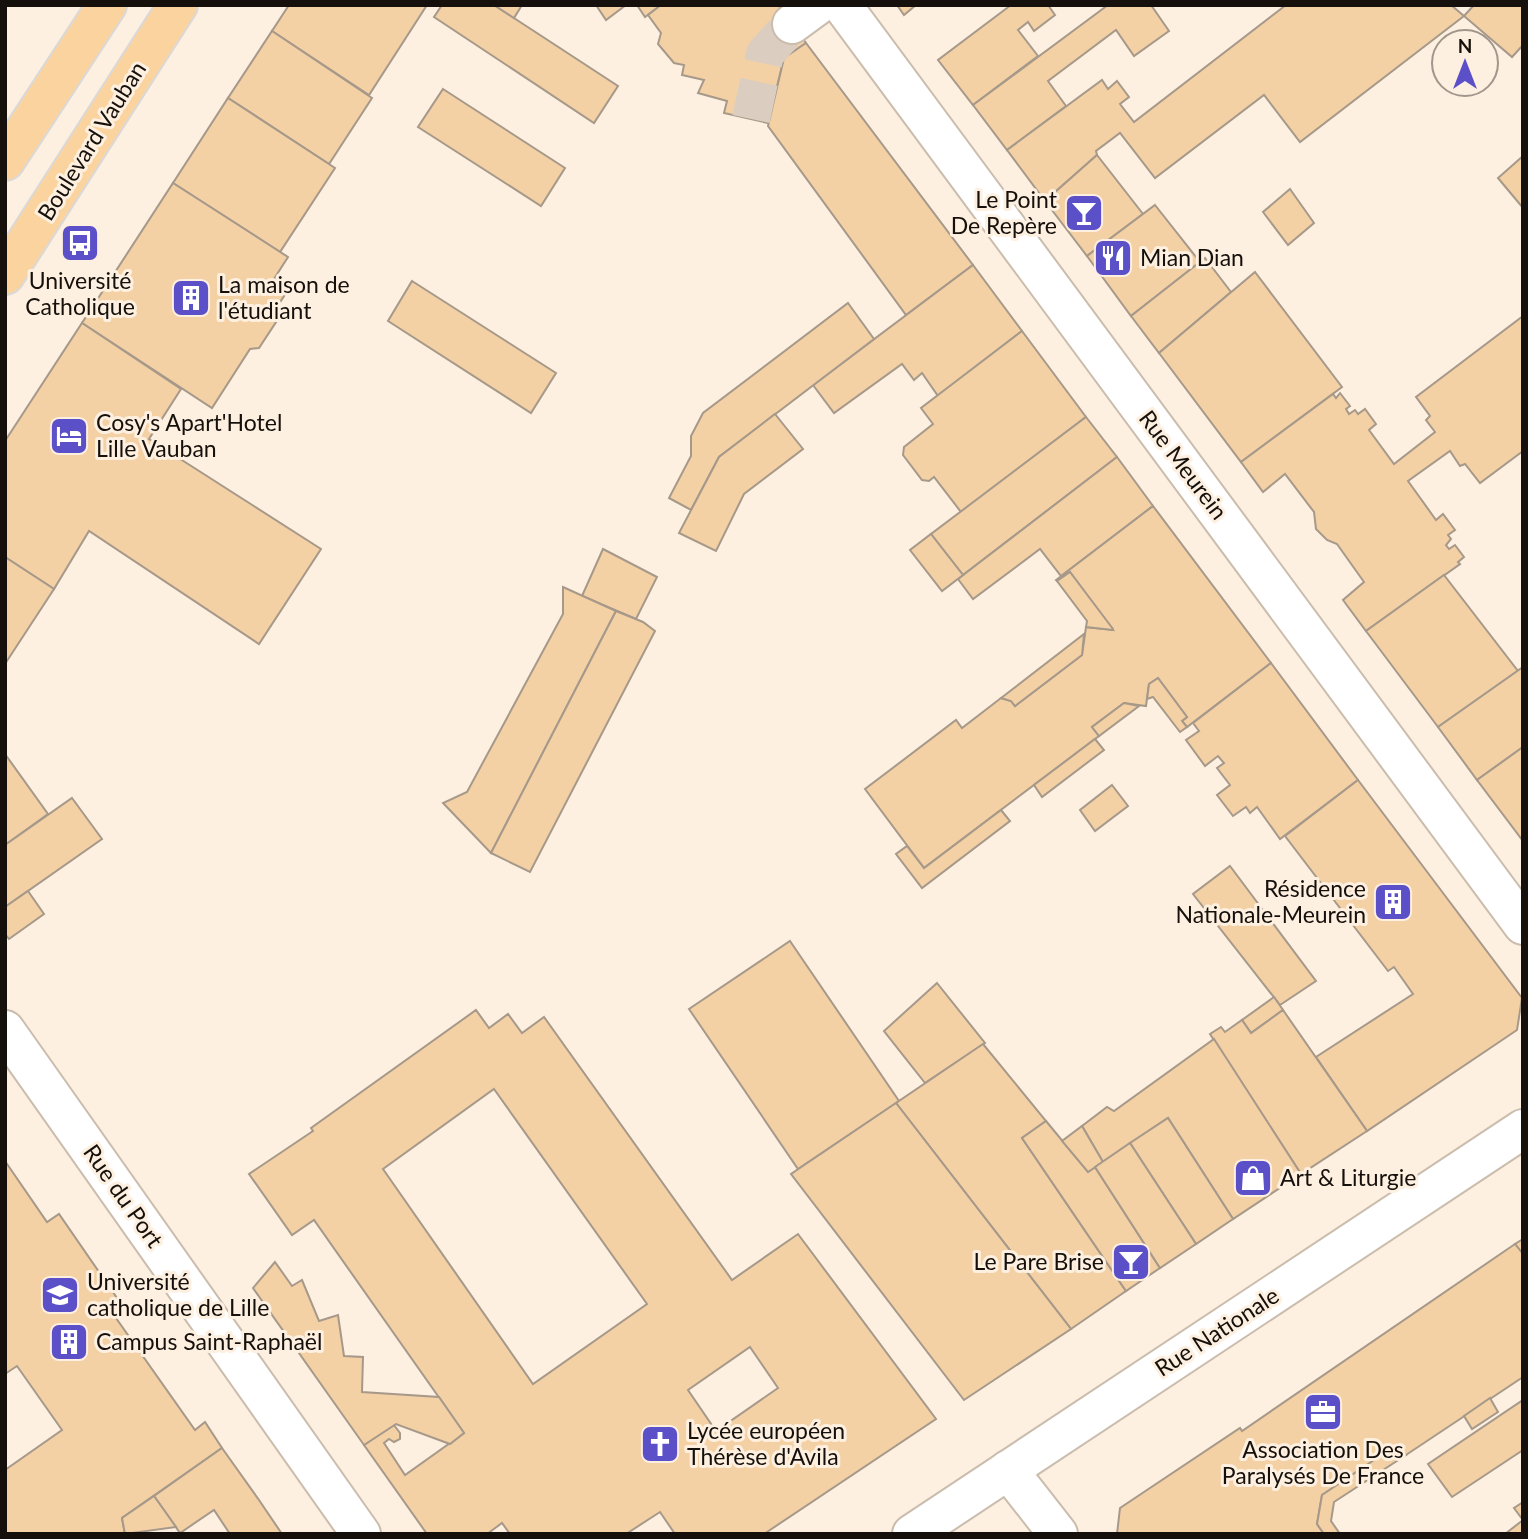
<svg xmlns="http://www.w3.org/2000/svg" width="1528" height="1539" font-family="Lato,sans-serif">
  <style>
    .building { fill: #f4d0a5; stroke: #a6998a; stroke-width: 2; fill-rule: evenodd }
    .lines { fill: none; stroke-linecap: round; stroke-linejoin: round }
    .minor-tunnel { stroke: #dbcec0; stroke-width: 38; stroke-dasharray: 38 19; stroke-linecap: butt }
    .minor-casing { stroke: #cabdad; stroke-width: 42 }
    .major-casing { stroke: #dad9d8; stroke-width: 42 }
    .minor { stroke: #fff; stroke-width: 38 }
    .major { stroke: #fbd39f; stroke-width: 38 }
    .labels { text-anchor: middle; stroke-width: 6; stroke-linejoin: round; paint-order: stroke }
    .street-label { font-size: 23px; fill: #15100b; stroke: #fef0e0 }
    .poi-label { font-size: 23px; fill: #15100b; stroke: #fef0e0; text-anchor: start }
  </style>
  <rect width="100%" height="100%" fill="#fef0e0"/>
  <!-- building -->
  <g class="building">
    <path d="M 289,5 L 427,5 L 369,95 L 272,31 Z"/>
    <path d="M 442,5 L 494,5 L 618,86 L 594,123 L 434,17 Z"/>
    <path d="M 494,5 L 522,5 L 514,18 Z"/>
    <path d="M 596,5 L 626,5 L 606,20 Z"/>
    <path d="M 637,5 L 661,5 L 645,17 Z"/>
    <path d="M 661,5 L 778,5 L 806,43 L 784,58 L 768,123 L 724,113 L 727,101 L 698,93 L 704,80 L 682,75 L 684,65 L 674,63 L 658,44 L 661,33 L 648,15 Z"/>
    <path d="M 897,5 L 916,5 L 904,15 Z"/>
    <path d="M 1011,5 L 1048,5 L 1055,15 L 1034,31 L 1028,22 L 1018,30 L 1038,56 L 973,105 L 938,60 Z"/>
    <path d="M 1108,5 L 1151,5 L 1169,31 L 1134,56 L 1116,30 L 1048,81 L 1066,106 L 1007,150 L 973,105 Z"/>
    <path d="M 1286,5 L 1451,5 L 1464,16 L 1300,142 L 1264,95 L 1155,178 L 1120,133 L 1096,151 L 1097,155 L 1045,201 L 1007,150 L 1102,80 L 1108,89 L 1117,81 L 1129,97 L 1120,104 L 1134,122 Z"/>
    <path d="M 1474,5 L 1523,5 L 1523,45 L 1512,57 L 1464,16 Z"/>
    <path d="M 272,31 L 372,98 L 329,164 L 228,98 Z"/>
    <path d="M 806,43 L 973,265 L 906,315 L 768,126 L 784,58 Z"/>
    <path d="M 443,89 L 565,168 L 541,206 L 418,127 Z"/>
    <path d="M 228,98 L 335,168 L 280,252 L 173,183 Z"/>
    <path d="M 1097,155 L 1143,214 L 1087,256 L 1045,201 Z"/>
    <path d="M 1523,156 L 1523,208 L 1498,178 Z"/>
    <path d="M 173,183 L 288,257 L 274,279 L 284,285 L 286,293 L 277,307 L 280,316 L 259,348 L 250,349 L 212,408 L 82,323 Z"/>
    <path d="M 1290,189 L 1314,223 L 1288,245 L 1263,212 Z"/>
    <path d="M 1155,205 L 1200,262 L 1131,316 L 1087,256 Z"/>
    <path d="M 1205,258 L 1231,292 L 1159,353 L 1131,316 Z"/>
    <path d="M 973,265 L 1022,331 L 938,396 L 922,373 L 914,380 L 902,364 L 834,413 L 813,385 Z"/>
    <path d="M 1255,272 L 1342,387 L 1241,462 L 1159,353 Z"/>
    <path d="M 412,281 L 556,373 L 531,413 L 388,321 Z"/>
    <path d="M 848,303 L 874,339 L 719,457 L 691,510 L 669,498 L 691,456 L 691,436 L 703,413 Z"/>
    <path d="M 1523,316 L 1523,451 L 1480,483 L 1465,464 L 1460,466 L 1450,451 L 1408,481 L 1436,520 L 1443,514 L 1455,530 L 1448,535 L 1451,539 L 1446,545 L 1449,549 L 1455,545 L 1464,557 L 1458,562 L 1460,564 L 1366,631 L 1343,600 L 1364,582 L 1337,544 L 1327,540 L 1316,529 L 1314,512 L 1285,474 L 1263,492 L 1241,462 L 1333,394 L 1336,398 L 1340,393 L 1350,406 L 1346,409 L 1349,414 L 1355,410 L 1358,414 L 1365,409 L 1376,424 L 1369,430 L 1394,464 L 1435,432 L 1426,420 L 1430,416 L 1416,397 Z"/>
    <path d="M 82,323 L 181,389 L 149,439 L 321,549 L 259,644 L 89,531 L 54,589 L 5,557 L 5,441 Z"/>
    <path d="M 1022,331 L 1086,417 L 961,512 L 934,477 L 929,481 L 922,480 L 903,455 L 904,447 L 933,424 L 921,408 Z"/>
    <path d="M 775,414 L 803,449 L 744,494 L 716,551 L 679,533 L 719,457 Z"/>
    <path d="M 1086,417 L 1117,457 L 963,575 L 931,534 Z"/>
    <path d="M 1117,457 L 1153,506 L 1061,576 L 1040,549 L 973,599 L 958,579 Z"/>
    <path d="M 1153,506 L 1271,663 L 1187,727 L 1182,721 L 1187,717 L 1158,678 L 1149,684 L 1146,706 L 1124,703 L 1092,727 L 1099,736 L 924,868 L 865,789 L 956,720 L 962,728 L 1001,698 L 1011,701 L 1015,706 L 1082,655 L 1086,627 L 1113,630 L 1070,572 L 1057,581 L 1056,580 Z"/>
    <path d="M 931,534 L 963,575 L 942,591 L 910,550 Z"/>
    <path d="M 603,549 L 657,577 L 636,619 L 582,596 Z"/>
    <path d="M 5,557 L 54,589 L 5,664 Z"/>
    <path d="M 1070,572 L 1113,629 L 1113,630 L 1086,627 L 1087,621 L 1057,581 Z"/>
    <path d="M 1444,575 L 1518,671 L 1438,727 L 1366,631 Z"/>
    <path d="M 563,587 L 616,611 L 491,853 L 443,803 L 467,792 L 563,614 Z"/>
    <path d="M 616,611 L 643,622 L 655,631 L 530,872 L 491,853 Z"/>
    <path d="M 1084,634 L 1082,655 L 1015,706 L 1011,701 L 1001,698 Z"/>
    <path d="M 1271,663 L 1358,780 L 1280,839 L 1257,807 L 1250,813 L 1246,807 L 1233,816 L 1217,795 L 1230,785 L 1217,768 L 1224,763 L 1218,756 L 1205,766 L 1186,740 L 1199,731 L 1193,723 Z"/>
    <path d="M 1523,667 L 1523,747 L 1477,780 L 1438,727 Z"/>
    <path d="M 1158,678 L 1187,717 L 1182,721 L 1187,727 L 1180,732 L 1153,697 L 1147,699 L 1149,684 Z"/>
    <path d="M 1124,703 L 1139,706 L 1099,736 L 1092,727 Z"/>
    <path d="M 1095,739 L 1104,750 L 1042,797 L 1034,785 Z"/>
    <path d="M 1523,747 L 1523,841 L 1477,780 Z"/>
    <path d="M 5,754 L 48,814 L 5,845 Z"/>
    <path d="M 1358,780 L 1522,998 L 1517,1030 L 1367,1131 L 1316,1057 L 1413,994 L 1394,967 L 1388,971 L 1285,836 Z"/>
    <path d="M 1112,785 L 1128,806 L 1095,831 L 1080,810 Z"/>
    <path d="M 72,798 L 102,839 L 5,907 L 5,845 Z"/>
    <path d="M 1001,810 L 1010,821 L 922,888 L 896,854 L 907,846 L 924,868 Z"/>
    <path d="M 1230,866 L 1316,981 L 1280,1005 L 1193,894 Z"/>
    <path d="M 28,891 L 44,914 L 9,939 L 5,934 L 5,907 Z"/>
    <path d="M 790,941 L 899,1101 L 798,1169 L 689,1009 Z"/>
    <path d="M 937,983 L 985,1043 L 925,1083 L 884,1031 Z"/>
    <path d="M 1274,997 L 1283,1010 L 1251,1033 L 1242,1020 Z"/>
    <path d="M 476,1010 L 489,1028 L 508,1014 L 522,1033 L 544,1017 L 732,1280 L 798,1234 L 936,1419 L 764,1534 L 675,1534 L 660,1512 L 626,1534 L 510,1534 L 502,1523 L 487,1534 L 427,1534 L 364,1445 L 394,1425 L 400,1433 L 400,1439 L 394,1442 L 389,1439 L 384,1443 L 405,1475 L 464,1433 L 314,1220 L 292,1235 L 249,1174 L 313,1131 L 311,1128 ZM 494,1089 L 647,1304 L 533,1384 L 383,1169 ZM 750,1347 L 778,1388 L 716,1431 L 688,1390 Z"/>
    <path d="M 1283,1010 L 1367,1131 L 1301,1174 L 1210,1034 L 1221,1027 L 1225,1032 L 1242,1020 L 1251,1033 Z"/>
    <path d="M 1214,1039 L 1301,1174 L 1233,1219 L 1168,1118 L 1103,1162 L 1082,1126 L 1107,1107 L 1114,1111 Z"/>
    <path d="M 983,1044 L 1046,1121 L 1022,1138 L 1126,1291 L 1071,1329 L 896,1103 Z"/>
    <path d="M 896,1103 L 1071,1329 L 964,1400 L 791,1174 Z"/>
    <path d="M 1168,1118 L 1233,1219 L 1196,1244 L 1130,1143 Z"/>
    <path d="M 1046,1121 L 1088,1172 L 1095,1167 L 1160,1268 L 1126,1291 L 1022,1138 Z"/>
    <path d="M 1082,1126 L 1103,1162 L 1088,1172 L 1062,1141 Z"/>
    <path d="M 1130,1143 L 1196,1244 L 1160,1268 L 1095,1167 Z"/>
    <path d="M 5,1161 L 47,1222 L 59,1214 L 126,1311 L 116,1318 L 195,1430 L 205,1422 L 222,1448 L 122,1518 L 125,1534 L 5,1534 L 5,1470 L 62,1430 L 17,1366 L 5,1374 Z"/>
    <path d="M 1523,1239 L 1523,1254 L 1515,1244 Z"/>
    <path d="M 1515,1244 L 1523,1254 L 1523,1377 L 1406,1455 L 1398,1444 L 1322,1495 L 1317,1524 L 1324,1534 L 1117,1534 L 1120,1508 L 1240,1428 L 1242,1431 Z"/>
    <path d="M 275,1262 L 292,1286 L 302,1280 L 319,1321 L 338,1315 L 344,1356 L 363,1357 L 362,1392 L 439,1397 L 464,1433 L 450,1444 L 396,1424 L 364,1445 L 253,1288 Z"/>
    <path d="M 1490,1398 L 1498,1412 L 1472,1429 L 1464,1416 Z"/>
    <path d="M 1523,1400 L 1523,1450 L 1452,1497 L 1428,1464 Z"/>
    <path d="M 1398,1444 L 1406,1455 L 1334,1502 L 1331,1521 L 1340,1534 L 1324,1534 L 1317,1524 L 1322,1495 Z"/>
    <path d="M 222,1448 L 259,1500 L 282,1534 L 230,1534 L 214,1510 L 180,1533 L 154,1496 Z"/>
    <path d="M 154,1496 L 176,1527 L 125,1534 L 122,1518 Z"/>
    <path d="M 1523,1502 L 1523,1520 L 1514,1508 Z"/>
    <path d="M 1523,1520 L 1523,1534 L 1505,1534 Z"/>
  </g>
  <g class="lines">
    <!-- minor-tunnel -->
    <path class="minor-tunnel" d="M 751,119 L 765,54 L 792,24"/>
    <!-- minor casing -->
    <g class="minor-casing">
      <g id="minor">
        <path d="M 842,5 L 1523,925"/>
        <path d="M 792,24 L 818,5"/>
        <path d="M 5,1030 L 361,1534"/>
        <path d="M 1008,1470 L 1058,1534"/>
        <path d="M 912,1534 L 1523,1129"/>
      </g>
    </g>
    <!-- major casing -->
    <g class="major-casing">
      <g id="major">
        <path d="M 5,161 L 107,5"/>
        <path d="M 5,275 L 178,5"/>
      </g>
    </g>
    <!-- minor -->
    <use href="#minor" class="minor"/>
    <!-- major -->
    <use href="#major" class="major"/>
  </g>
  <!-- icons -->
  <defs>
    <g id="bar-square" transform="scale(2.0125)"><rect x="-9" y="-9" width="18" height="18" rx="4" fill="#5b50c8" stroke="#fef0e0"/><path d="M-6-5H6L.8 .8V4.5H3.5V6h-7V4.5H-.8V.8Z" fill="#fff"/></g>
    <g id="bus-square" transform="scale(2.0125)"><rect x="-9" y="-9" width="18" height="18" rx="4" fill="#5b50c8" stroke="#fef0e0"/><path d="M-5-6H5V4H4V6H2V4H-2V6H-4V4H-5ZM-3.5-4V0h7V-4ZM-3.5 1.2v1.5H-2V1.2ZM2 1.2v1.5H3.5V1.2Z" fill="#fff"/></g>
    <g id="restaurant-square" transform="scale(2.0125)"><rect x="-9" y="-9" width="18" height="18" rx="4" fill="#5b50c8" stroke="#fef0e0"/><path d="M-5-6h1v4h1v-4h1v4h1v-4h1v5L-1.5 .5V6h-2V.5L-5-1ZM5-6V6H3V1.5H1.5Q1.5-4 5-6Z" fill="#fff"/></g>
    <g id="building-square" transform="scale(2.0125)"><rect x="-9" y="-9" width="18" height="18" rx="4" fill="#5b50c8" stroke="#fef0e0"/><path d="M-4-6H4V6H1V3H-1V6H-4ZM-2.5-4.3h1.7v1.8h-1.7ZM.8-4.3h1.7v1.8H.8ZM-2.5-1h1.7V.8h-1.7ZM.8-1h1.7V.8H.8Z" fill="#fff"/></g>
    <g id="hotel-square" transform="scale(2.0125)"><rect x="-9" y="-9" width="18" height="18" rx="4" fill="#5b50c8" stroke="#fef0e0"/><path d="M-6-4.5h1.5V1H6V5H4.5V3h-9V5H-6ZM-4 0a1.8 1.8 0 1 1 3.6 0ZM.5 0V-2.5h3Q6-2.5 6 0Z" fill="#fff"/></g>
    <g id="shop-square" transform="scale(2.0125)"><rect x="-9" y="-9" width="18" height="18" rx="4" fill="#5b50c8" stroke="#fef0e0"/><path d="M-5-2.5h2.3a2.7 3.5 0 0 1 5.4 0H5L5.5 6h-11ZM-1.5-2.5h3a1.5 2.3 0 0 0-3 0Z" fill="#fff"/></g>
    <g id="university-square" transform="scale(2.0125)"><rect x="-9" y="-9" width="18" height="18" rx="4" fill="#5b50c8" stroke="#fef0e0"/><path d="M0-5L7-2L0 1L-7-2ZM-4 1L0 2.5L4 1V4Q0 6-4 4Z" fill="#fff"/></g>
    <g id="office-square" transform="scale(2.0125)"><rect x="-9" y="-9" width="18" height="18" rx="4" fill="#5b50c8" stroke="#fef0e0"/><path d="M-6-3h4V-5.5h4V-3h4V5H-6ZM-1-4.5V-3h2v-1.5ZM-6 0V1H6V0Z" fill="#fff"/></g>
    <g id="church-square" transform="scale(2.0125)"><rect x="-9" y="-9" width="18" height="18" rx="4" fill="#5b50c8" stroke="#fef0e0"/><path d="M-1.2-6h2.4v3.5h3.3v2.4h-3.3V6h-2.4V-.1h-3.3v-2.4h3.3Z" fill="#fff"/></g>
  </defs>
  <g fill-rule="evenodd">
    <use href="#bar-square" x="1084" y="213"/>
    <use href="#bus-square" x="80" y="243"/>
    <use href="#restaurant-square" x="1113" y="258"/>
    <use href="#building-square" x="191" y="298"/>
    <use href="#hotel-square" x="69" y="436"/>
    <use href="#building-square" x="1393" y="902"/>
    <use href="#shop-square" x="1253" y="1178"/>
    <use href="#bar-square" x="1131" y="1262"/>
    <use href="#university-square" x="60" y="1295"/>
    <use href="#building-square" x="69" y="1342"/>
    <use href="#office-square" x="1323" y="1412"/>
    <use href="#church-square" x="660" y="1444"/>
  </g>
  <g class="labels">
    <!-- street labels -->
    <g class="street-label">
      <text transform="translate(92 141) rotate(-58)" y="8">Boulevard Vauban</text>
      <text transform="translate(1183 465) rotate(53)" y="8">Rue Meurein</text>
      <text transform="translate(123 1196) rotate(55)" y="8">Rue du Port</text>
      <text transform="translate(1217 1332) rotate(-33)" y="8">Rue Nationale</text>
    </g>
    <!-- poi labels -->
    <g class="poi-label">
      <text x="1057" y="208" text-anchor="end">Le Point<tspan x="1057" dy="26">De Repère</tspan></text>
      <text x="1140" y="266">Mian Dian</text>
      <text x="80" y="289" text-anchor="middle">Université<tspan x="80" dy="26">Catholique</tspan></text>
      <text x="218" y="293">La maison de<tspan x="218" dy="26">l'étudiant</tspan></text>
      <text x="96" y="431">Cosy's Apart'Hotel<tspan x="96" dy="26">Lille Vauban</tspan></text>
      <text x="1366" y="897" text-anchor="end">Résidence<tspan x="1366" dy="26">Nationale-Meurein</tspan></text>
      <text x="1280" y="1186">Art &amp; Liturgie</text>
      <text x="1104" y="1270" text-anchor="end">Le Pare Brise</text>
      <text x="87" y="1290">Université<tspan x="87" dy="26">catholique de Lille</tspan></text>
      <text x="96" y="1350">Campus Saint-Raphaël</text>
      <text x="687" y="1439">Lycée européen<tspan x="687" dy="26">Thérèse d'Avila</tspan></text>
      <text x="1323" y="1458" text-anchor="middle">Association Des<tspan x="1323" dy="26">Paralysés De France</tspan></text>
    </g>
  </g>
  <!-- border -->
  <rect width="1528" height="1539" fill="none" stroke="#15100b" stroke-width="14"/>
  <!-- north arrow -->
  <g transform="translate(1465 63)"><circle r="33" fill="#fef0e0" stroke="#a1968b" stroke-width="2"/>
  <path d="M0-5L12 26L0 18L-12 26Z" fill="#5b50c8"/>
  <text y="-10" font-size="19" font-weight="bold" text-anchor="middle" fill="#15100b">N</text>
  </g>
</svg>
